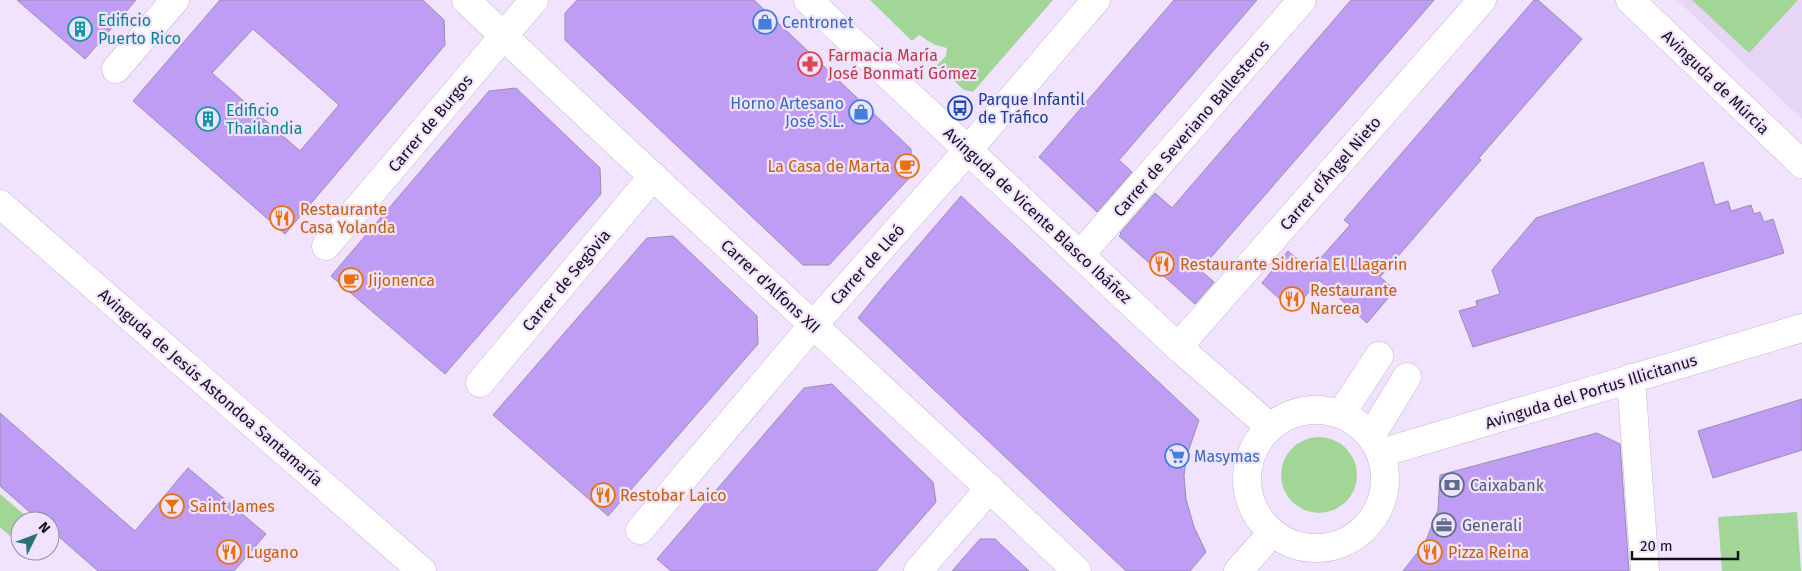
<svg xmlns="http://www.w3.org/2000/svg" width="1802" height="571" font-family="'Fira Sans',sans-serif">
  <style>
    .built { fill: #e7d5f6 }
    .green { fill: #a2d697 }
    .building { fill: #c09df5; stroke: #998eaf; fill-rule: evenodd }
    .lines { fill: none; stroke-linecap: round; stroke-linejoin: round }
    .street-casing { stroke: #c8b6d7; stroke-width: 29 }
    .secondary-casing { stroke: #c8b6d7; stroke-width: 29 }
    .street { stroke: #fff; stroke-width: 28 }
    .secondary { stroke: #fff; stroke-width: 28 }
    .labels { text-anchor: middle; stroke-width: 4.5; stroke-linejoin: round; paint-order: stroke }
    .culture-label { font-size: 16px; fill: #0d838f; stroke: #f1e2fe; text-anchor: start }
    .shop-label { font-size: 16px; fill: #366cbe; stroke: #f1e2fe; text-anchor: start }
    .health-label { font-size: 16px; fill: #be3a42; stroke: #f1e2fe; text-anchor: start }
    .street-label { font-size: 16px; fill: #160f1b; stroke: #f1e2fe }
    .transit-label { font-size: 16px; fill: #164399; stroke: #f1e2fe; text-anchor: start }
    .food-label { font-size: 16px; fill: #c56008; stroke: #f1e2fe; text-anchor: start }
    .service-label { font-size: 16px; fill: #4e5e75; stroke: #f1e2fe; text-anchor: start }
  </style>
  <rect width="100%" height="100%" fill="#f1e2fe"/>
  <!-- built -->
  <path class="built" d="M 1677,0 L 1802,0 L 1802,119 Z"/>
  <!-- green -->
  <g class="green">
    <path d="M 870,0 L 1053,0 L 973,92 L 964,90 L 937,65 L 946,56 L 947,48 L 935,45 L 919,35 L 912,41 Z"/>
    <path d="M 1692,0 L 1798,0 L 1749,53 Z"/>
    <circle cx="1319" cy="475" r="38"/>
    <path d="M 0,494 L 27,517 L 23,521 L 20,521 L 20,525 L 10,536 L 0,527 Z"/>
    <path d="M 1797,512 L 1801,571 L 1722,571 L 1718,517 Z"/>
  </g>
  <!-- building -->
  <g class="building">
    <path d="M 17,0 L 136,0 L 85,59 Z"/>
    <path d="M 220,0 L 423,0 L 444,20 L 445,45 L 285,234 L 133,101 ZM 253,29 L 339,105 L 300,151 L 212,73 Z"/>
    <path d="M 577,0 L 754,0 L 911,149 L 912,175 L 829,265 L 803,265 L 565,40 L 565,13 Z"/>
    <path d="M 1174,0 L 1257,0 L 1119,160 L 1132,172 L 1097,212 L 1039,157 Z"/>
    <path d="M 1351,0 L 1434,0 L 1200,270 L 1214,282 L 1195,304 L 1119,236 L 1121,234 L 1120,233 L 1155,193 L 1172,208 Z"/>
    <path d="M 1534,0 L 1538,0 L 1582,39 L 1479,158 L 1481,160 L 1380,277 L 1395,290 L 1367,323 L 1319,280 L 1293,311 L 1262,283 L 1288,251 L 1310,270 L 1350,225 L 1344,220 Z"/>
    <path d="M 516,88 L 600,168 L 601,194 L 445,374 L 331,276 L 489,91 Z"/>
    <path d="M 1703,162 L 1715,205 L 1728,201 L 1731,211 L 1751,205 L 1754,214 L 1760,212 L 1764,222 L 1773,219 L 1784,253 L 1473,347 L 1459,311 L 1477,306 L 1476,301 L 1500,294 L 1492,270 L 1536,218 Z"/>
    <path d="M 961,196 L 1199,420 L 1187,455 L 1184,475 L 1186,499 L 1194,527 L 1206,552 L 1190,571 L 1126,571 L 858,318 L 883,287 Z"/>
    <path d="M 673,236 L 757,316 L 758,344 L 608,516 L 493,415 L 647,238 Z"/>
    <path d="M 832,384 L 933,482 L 936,502 L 876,571 L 671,571 L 657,559 L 804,388 Z"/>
    <path d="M 1802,399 L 1802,450 L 1713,478 L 1698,431 Z"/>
    <path d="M 0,413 L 135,531 L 188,468 L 266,534 L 234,571 L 98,571 L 50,529 L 50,521 L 40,521 L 0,486 Z"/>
    <path d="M 1597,433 L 1620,444 L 1629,571 L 1403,571 L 1425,543 L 1438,510 L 1440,475 Z"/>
    <path d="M 980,539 L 995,539 L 1029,571 L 952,571 Z"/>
  </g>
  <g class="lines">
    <!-- street casing -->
    <g class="street-casing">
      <g id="street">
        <path d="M 466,0 C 666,193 875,379 1077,571"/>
        <path d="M 1630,0 L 1802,164"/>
        <path d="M 116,69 L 175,0"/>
        <path d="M 326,246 L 534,0"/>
        <path d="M 1080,255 L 1302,0"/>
        <path d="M 1178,347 L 1482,0"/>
        <path d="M 1631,378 L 1645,571"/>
        <path d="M 480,383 L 653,176"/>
        <path d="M 1341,414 L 1379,356"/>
        <path d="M 1371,436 L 1407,377"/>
        <path d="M 640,530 L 801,339 L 968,150 L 1096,0"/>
        <path d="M 918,571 L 990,488"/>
        <path d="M 1238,571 L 1272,533"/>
      </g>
    </g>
    <!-- secondary casing -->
    <g class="secondary-casing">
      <g id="secondary">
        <path d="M 808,0 L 1178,347 L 1270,427"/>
        <path d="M 0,204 L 422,571"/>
        <circle cx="1316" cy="479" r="69"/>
        <path d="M 1381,453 L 1802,328"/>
      </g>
    </g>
    <!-- street -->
    <use href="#street" class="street"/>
    <!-- secondary -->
    <use href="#secondary" class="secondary"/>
  </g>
  <!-- icons -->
  <defs>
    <g id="shop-ring" transform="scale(1.25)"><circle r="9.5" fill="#f1e2fe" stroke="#3f7fe0" stroke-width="1.5"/><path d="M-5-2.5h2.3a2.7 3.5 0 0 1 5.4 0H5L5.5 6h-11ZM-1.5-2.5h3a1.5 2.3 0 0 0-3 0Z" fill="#3f7fe0"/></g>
    <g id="building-ring" transform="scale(1.25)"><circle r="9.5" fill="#f1e2fe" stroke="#0f9aa8" stroke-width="1.5"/><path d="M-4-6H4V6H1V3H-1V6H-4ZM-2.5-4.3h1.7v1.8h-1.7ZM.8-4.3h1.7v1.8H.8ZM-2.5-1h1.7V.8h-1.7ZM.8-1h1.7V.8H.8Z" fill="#0f9aa8"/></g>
    <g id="pharmacy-ring" transform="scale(1.25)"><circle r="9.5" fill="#f1e2fe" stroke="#e0444e" stroke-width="1.5"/><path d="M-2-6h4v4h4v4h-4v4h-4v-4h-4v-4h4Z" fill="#e0444e"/></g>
    <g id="bus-ring" transform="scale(1.25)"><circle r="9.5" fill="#f1e2fe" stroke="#1a4fb4" stroke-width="1.5"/><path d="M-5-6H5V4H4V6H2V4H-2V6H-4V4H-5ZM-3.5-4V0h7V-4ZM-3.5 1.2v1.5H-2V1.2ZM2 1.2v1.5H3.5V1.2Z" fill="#1a4fb4"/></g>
    <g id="cafe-ring" transform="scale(1.25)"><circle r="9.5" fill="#f1e2fe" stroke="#e8710a" stroke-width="1.5"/><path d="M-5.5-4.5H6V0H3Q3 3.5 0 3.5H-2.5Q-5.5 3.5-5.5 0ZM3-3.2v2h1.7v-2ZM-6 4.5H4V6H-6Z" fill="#e8710a"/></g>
    <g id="restaurant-ring" transform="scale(1.25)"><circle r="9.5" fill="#f1e2fe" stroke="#e8710a" stroke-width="1.5"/><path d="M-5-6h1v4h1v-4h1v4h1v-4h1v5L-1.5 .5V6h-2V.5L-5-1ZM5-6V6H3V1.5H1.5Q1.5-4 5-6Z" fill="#e8710a"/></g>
    <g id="supermarket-ring" transform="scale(1.25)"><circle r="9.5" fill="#f1e2fe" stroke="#3f7fe0" stroke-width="1.5"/><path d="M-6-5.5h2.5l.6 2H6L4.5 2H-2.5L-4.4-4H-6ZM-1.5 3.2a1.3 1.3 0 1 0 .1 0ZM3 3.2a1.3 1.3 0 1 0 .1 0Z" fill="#3f7fe0"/></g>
    <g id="bank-ring" transform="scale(1.25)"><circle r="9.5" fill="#f1e2fe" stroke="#5c6f8a" stroke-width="1.5"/><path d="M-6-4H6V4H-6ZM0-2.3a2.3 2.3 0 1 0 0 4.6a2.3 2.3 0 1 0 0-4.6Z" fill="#5c6f8a"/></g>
    <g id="bar-ring" transform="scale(1.25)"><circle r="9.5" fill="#f1e2fe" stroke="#e8710a" stroke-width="1.5"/><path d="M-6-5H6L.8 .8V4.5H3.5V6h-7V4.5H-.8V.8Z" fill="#e8710a"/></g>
    <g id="office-ring" transform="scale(1.25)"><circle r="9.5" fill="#f1e2fe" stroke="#5c6f8a" stroke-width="1.5"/><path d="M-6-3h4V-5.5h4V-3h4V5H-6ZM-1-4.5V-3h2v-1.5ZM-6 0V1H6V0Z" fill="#5c6f8a"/></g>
  </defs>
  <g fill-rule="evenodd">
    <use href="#shop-ring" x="765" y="22"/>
    <use href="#building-ring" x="80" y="29"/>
    <use href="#pharmacy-ring" x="810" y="64"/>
    <use href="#bus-ring" x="960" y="108"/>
    <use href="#shop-ring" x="861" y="112"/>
    <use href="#building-ring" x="208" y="119"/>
    <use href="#cafe-ring" x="907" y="166"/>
    <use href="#restaurant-ring" x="282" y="218"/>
    <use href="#restaurant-ring" x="1162" y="264"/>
    <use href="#cafe-ring" x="351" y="280"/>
    <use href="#restaurant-ring" x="1292" y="299"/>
    <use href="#supermarket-ring" x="1177" y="456"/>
    <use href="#bank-ring" x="1452" y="485"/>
    <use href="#restaurant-ring" x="603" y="495"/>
    <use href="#bar-ring" x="172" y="506"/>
    <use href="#office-ring" x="1444" y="525"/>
    <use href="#restaurant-ring" x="229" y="552"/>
    <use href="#restaurant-ring" x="1430" y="552"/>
  </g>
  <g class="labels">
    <!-- culture labels -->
    <g class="culture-label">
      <text x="98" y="26">Edificio<tspan x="98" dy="18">Puerto Rico</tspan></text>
      <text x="226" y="116">Edificio<tspan x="226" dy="18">Thailandia</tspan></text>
    </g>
    <!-- shop labels -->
    <g class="shop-label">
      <text x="782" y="28">Centronet</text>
      <text x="844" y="109" text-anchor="end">Horno Artesano<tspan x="844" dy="18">José S.L.</tspan></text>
      <text x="1194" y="462">Masymas</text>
    </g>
    <!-- health labels -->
    <g class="health-label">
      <text x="828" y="61">Farmacia María<tspan x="828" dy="18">José Bonmatí Gómez</tspan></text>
    </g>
    <!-- street labels -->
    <g class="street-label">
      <text transform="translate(1716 82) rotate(44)" y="6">Avinguda de Múrcia</text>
      <text transform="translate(430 123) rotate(-50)" y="6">Carrer de Burgos</text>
      <text transform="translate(1191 128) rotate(-49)" y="6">Carrer de Severiano Ballesteros</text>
      <text transform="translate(1330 173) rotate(-49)" y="6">Carrer d'Ángel Nieto</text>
      <text transform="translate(1038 215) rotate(43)" y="6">Avinguda de Vicente Blasco Ibáñez</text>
      <text transform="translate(867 264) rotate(-48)" y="6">Carrer de Lleó</text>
      <text transform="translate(566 280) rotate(-50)" y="6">Carrer de Segòvia</text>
      <text transform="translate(771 286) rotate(43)" y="6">Carrer d'Alfons XII</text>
      <text transform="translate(211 387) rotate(41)" y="6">Avinguda de Jesús Astondoa Santamaría</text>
      <text transform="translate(1591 391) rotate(-17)" y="6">Avinguda del Portus Illicitanus</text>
    </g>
    <!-- transit labels -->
    <g class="transit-label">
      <text x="978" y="105">Parque Infantil<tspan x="978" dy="18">de Tráfico</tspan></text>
    </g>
    <!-- food labels -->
    <g class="food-label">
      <text x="890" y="172" text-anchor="end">La Casa de Marta</text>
      <text x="300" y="215">Restaurante<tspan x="300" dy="18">Casa Yolanda</tspan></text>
      <text x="1180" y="270">Restaurante Sidrería El Llagarin</text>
      <text x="368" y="286">Jijonenca</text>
      <text x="1310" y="296">Restaurante<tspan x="1310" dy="18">Narcea</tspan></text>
      <text x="620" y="501">Restobar Laico</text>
      <text x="190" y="512">Saint James</text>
      <text x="246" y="558">Lugano</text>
      <text x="1448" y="558">Pizza Reina</text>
    </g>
    <!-- service labels -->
    <g class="service-label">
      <text x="1470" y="491">Caixabank</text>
      <text x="1462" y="531">Generali</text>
    </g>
  </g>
  <!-- north arrow -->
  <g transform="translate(35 536) rotate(48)"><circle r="24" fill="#f1e2fe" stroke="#998ea3"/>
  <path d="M0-4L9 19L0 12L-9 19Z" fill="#297378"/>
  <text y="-8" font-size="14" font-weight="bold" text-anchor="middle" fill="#160f1b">N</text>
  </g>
  <!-- scale -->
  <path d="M1632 551v8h106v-8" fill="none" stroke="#160f1b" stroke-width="2.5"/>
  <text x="1640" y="551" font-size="15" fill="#160f1b" stroke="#f1e2fe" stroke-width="4" paint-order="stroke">20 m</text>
</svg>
